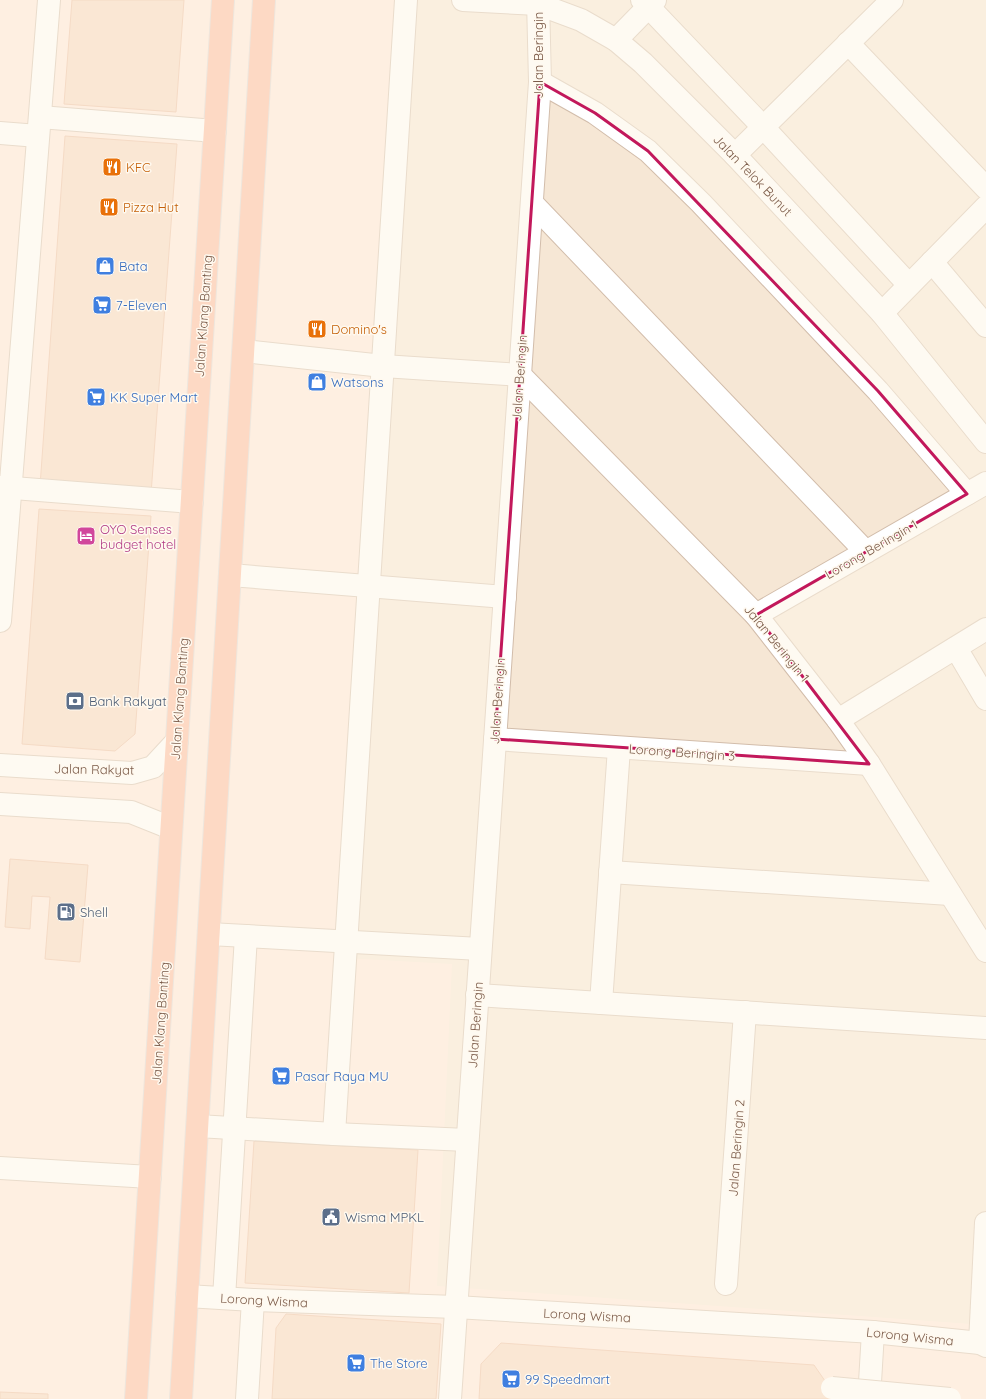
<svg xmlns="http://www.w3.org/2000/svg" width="986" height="1399" font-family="Quicksand,sans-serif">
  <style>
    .residential { fill: #f6e7d5 }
    .commercial { fill: #ffe6da }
    .building { fill: #f6d4bd; stroke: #eaba9c }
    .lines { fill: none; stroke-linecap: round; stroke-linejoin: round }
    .minor-casing { stroke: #d2bdab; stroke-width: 24 }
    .highway-casing { stroke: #ddd4d0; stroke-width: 24 }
    .minor { stroke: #fff; stroke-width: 22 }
    .highway { stroke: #fcb59a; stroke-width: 22 }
    .minor-bridge-casing { stroke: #d2bdab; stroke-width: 24; stroke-linecap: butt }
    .minor-bridge { stroke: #fff; stroke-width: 22 }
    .marked { fill: none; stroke: #c2185b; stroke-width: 3; stroke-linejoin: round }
    .labels { text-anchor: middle; stroke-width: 3; stroke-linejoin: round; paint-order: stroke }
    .street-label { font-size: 13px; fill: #7b5b49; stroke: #fff9ef }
    .food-label { font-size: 13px; fill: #c56008; stroke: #fff9ef; text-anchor: start }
    .shop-label { font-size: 13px; fill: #366cbe; stroke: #fff9ef; text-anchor: start }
    .hotel-label { font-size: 13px; fill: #b23c85; stroke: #fff9ef; text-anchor: start }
    .service-label { font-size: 13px; fill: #4e5e75; stroke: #fff9ef; text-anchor: start }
  </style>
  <rect width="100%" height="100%" fill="#fef5e7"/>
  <!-- residential -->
  <rect class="residential" x="0" y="0" width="986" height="1399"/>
  <!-- commercial -->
  <path class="commercial" d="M 0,0 L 410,0 L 345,958 L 452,964 L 437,1286 L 986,1325 L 986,1399 L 0,1399 Z"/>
  <!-- building -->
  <g class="building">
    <path d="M 72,0 L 184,0 L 176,112 L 64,104 Z"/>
    <path d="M 65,136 L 177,144 L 151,494 L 40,486 Z"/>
    <path d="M 39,509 L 151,516 L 135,734 L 115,751 L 22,744 Z"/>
    <path d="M 10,859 L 88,865 L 80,962 L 45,959 L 50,897 L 32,896 L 30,929 L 5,927 Z"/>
    <path d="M 254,1141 L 418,1150 L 409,1293 L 245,1283 Z"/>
    <path d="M 286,1314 L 441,1324 L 436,1399 L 272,1399 L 276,1328 Z"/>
    <path d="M 501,1343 L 814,1365 L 832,1391 L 832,1399 L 479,1399 L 481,1364 Z"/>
    <path d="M 0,1392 L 48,1394 L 48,1399 L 0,1399 Z"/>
  </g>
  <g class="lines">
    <!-- minor casing -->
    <g class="minor-casing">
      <g id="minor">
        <path d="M 463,0 L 538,4 L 581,20 L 616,40 L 643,63 L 735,155 L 882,313 L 986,442"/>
        <path d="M 642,0 L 763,127 L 909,285"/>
        <path d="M 616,40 L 655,0"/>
        <path d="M 848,43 L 986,188"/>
        <path d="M 540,82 L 595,113 L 648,151 L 701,203 L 878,391 L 967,494"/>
        <path d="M 40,117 L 215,131"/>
        <path d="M 0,133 L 38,136"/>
        <path d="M 735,155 L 892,0"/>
        <path d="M 532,203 L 866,552"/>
        <path d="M 932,262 L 986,326"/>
        <path d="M 882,313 L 986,207"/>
        <path d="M 244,351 L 383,366 L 520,375 L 756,615 L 838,720 L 869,764 L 986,951"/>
        <path d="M 0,487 L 192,502"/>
        <path d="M 230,575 L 505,597"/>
        <path d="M 756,615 L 986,483"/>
        <path d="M 0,621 L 49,0"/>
        <path d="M 956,648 L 986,699"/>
        <path d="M 838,720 L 986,629"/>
        <path d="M 495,739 L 869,764"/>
        <path d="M 0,765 L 132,773 L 153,767 L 177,741"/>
        <path d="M 0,804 L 131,812 L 171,828"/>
        <path d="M 610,872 L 950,894"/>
        <path d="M 209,934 L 480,949"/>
        <path d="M 477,995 L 986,1028"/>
        <path d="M 601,1003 L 619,748"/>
        <path d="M 198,1126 L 334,1134 L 467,1140"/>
        <path d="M 334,1134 L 406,0"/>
        <path d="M 0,1168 L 150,1177"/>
        <path d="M 726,1284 L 745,1012"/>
        <path d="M 187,1296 L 253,1300 L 456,1307 L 873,1332 L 980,1343 L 986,1346"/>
        <path d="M 224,1298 L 246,936"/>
        <path d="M 980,1343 L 986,1223"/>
        <path d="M 247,1399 L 253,1300"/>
        <path d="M 450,1399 L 540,82 L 538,0"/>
        <path d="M 869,1399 L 873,1332"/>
      </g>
    </g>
    <!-- highway casing -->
    <g class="highway-casing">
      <g id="highway">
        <path d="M 136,1399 L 223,0"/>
        <path d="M 181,1399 L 264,0"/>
      </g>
    </g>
    <!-- minor -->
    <use href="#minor" class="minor"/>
    <!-- highway -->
    <use href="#highway" class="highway"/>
    <!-- minor-bridge casing -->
    <g class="minor-bridge-casing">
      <path id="minor-bridge" d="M 832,1388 L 950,1399"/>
    </g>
    <!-- minor-bridge -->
    <use href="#minor-bridge" class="minor-bridge"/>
  </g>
  <!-- marked area -->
  <path d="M0 0H986V1399H0ZM 540,82 L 595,113 L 648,151 L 878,391 L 967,494 L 756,615 L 869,764 L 495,739 Z" fill="#fef5e7" fill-opacity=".55" fill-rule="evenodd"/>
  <path class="marked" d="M 540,82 L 595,113 L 648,151 L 878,391 L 967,494 L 756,615 L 869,764 L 495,739 Z"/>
  <!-- icons -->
  <defs>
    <g id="restaurant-square" transform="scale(1)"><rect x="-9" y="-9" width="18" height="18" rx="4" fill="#e8710a" stroke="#fff9ef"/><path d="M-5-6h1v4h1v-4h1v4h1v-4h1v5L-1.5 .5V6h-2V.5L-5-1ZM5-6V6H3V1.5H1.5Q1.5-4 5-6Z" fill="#fff"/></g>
    <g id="shop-square" transform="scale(1)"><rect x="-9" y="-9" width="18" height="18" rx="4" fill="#3f7fe0" stroke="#fff9ef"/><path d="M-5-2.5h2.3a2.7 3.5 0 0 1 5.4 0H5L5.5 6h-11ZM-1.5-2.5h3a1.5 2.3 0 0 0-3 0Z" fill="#fff"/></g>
    <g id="supermarket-square" transform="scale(1)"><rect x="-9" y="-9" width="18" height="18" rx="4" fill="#3f7fe0" stroke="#fff9ef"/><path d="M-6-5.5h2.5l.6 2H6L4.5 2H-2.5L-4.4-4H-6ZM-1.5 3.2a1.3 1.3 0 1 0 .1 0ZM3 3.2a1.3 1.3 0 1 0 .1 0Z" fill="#fff"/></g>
    <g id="hotel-square" transform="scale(1)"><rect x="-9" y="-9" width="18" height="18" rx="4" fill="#d1479c" stroke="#fff9ef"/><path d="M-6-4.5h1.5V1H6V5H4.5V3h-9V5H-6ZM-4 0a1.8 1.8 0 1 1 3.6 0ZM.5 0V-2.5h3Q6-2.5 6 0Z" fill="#fff"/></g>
    <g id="bank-square" transform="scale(1)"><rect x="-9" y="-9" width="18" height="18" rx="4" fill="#5c6f8a" stroke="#fff9ef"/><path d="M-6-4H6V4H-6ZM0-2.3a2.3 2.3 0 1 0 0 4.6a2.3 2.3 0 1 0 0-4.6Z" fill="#fff"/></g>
    <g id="fuel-square" transform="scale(1)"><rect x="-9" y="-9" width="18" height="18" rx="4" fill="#5c6f8a" stroke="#fff9ef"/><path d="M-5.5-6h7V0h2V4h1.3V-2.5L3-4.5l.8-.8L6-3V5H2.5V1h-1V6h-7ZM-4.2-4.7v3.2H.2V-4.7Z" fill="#fff"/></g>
    <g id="civic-square" transform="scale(1)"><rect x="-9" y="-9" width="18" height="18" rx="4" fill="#5c6f8a" stroke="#fff9ef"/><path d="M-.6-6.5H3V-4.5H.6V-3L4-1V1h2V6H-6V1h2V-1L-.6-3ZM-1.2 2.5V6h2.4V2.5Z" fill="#fff"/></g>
  </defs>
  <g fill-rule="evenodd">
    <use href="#restaurant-square" x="112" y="167"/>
    <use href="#restaurant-square" x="109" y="207"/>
    <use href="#shop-square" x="105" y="266"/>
    <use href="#supermarket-square" x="102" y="305"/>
    <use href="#restaurant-square" x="317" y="329"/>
    <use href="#shop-square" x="317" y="382"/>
    <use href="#supermarket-square" x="96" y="397"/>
    <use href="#hotel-square" x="86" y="536"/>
    <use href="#bank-square" x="75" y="701"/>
    <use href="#fuel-square" x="66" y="912"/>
    <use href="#supermarket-square" x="281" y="1076"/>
    <use href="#civic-square" x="331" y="1217"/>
    <use href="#supermarket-square" x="356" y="1363"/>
    <use href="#supermarket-square" x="511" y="1379"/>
  </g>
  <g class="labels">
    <!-- street labels -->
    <g class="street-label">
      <text transform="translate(538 55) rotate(-90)" y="5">Jalan Beringin</text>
      <text transform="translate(753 175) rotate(46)" y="5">Jalan Telok Bunut</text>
      <text transform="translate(203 316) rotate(-86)" y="5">Jalan Klang Banting</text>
      <text transform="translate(519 378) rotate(-86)" y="5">Jalan Beringin</text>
      <text transform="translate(871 549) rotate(-30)" y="5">Lorong Beringin 1</text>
      <text transform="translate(777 643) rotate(51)" y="5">Jalan Beringin 1</text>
      <text transform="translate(179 699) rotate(-86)" y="5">Jalan Klang Banting</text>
      <text transform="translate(497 701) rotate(-86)" y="5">Jalan Beringin</text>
      <text transform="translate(682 752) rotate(4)" y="5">Lorong Beringin 3</text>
      <text transform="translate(94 769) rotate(1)" y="5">Jalan Rakyat</text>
      <text transform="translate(160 1023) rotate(-86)" y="5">Jalan Klang Banting</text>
      <text transform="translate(475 1025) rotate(-86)" y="5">Jalan Beringin</text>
      <text transform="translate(736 1148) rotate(-86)" y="5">Jalan Beringin 2</text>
      <text transform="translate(264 1300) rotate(3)" y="5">Lorong Wisma</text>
      <text transform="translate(587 1315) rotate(3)" y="5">Lorong Wisma</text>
      <text transform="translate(910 1336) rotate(6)" y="5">Lorong Wisma</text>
    </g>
    <!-- food labels -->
    <g class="food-label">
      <text x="126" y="172">KFC</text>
      <text x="123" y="212">Pizza Hut</text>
      <text x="331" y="334">Domino's</text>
    </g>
    <!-- shop labels -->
    <g class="shop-label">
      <text x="119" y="271">Bata</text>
      <text x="116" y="310">7-Eleven</text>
      <text x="331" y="387">Watsons</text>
      <text x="110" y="402">KK Super Mart</text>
      <text x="295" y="1081">Pasar Raya MU</text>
      <text x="370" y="1368">The Store</text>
      <text x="525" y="1384">99 Speedmart</text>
    </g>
    <!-- hotel labels -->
    <g class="hotel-label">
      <text x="100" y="534">OYO Senses<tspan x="100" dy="15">budget hotel</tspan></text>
    </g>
    <!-- service labels -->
    <g class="service-label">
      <text x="89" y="706">Bank Rakyat</text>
      <text x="80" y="917">Shell</text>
      <text x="345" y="1222">Wisma MPKL</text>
    </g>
  </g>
</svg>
